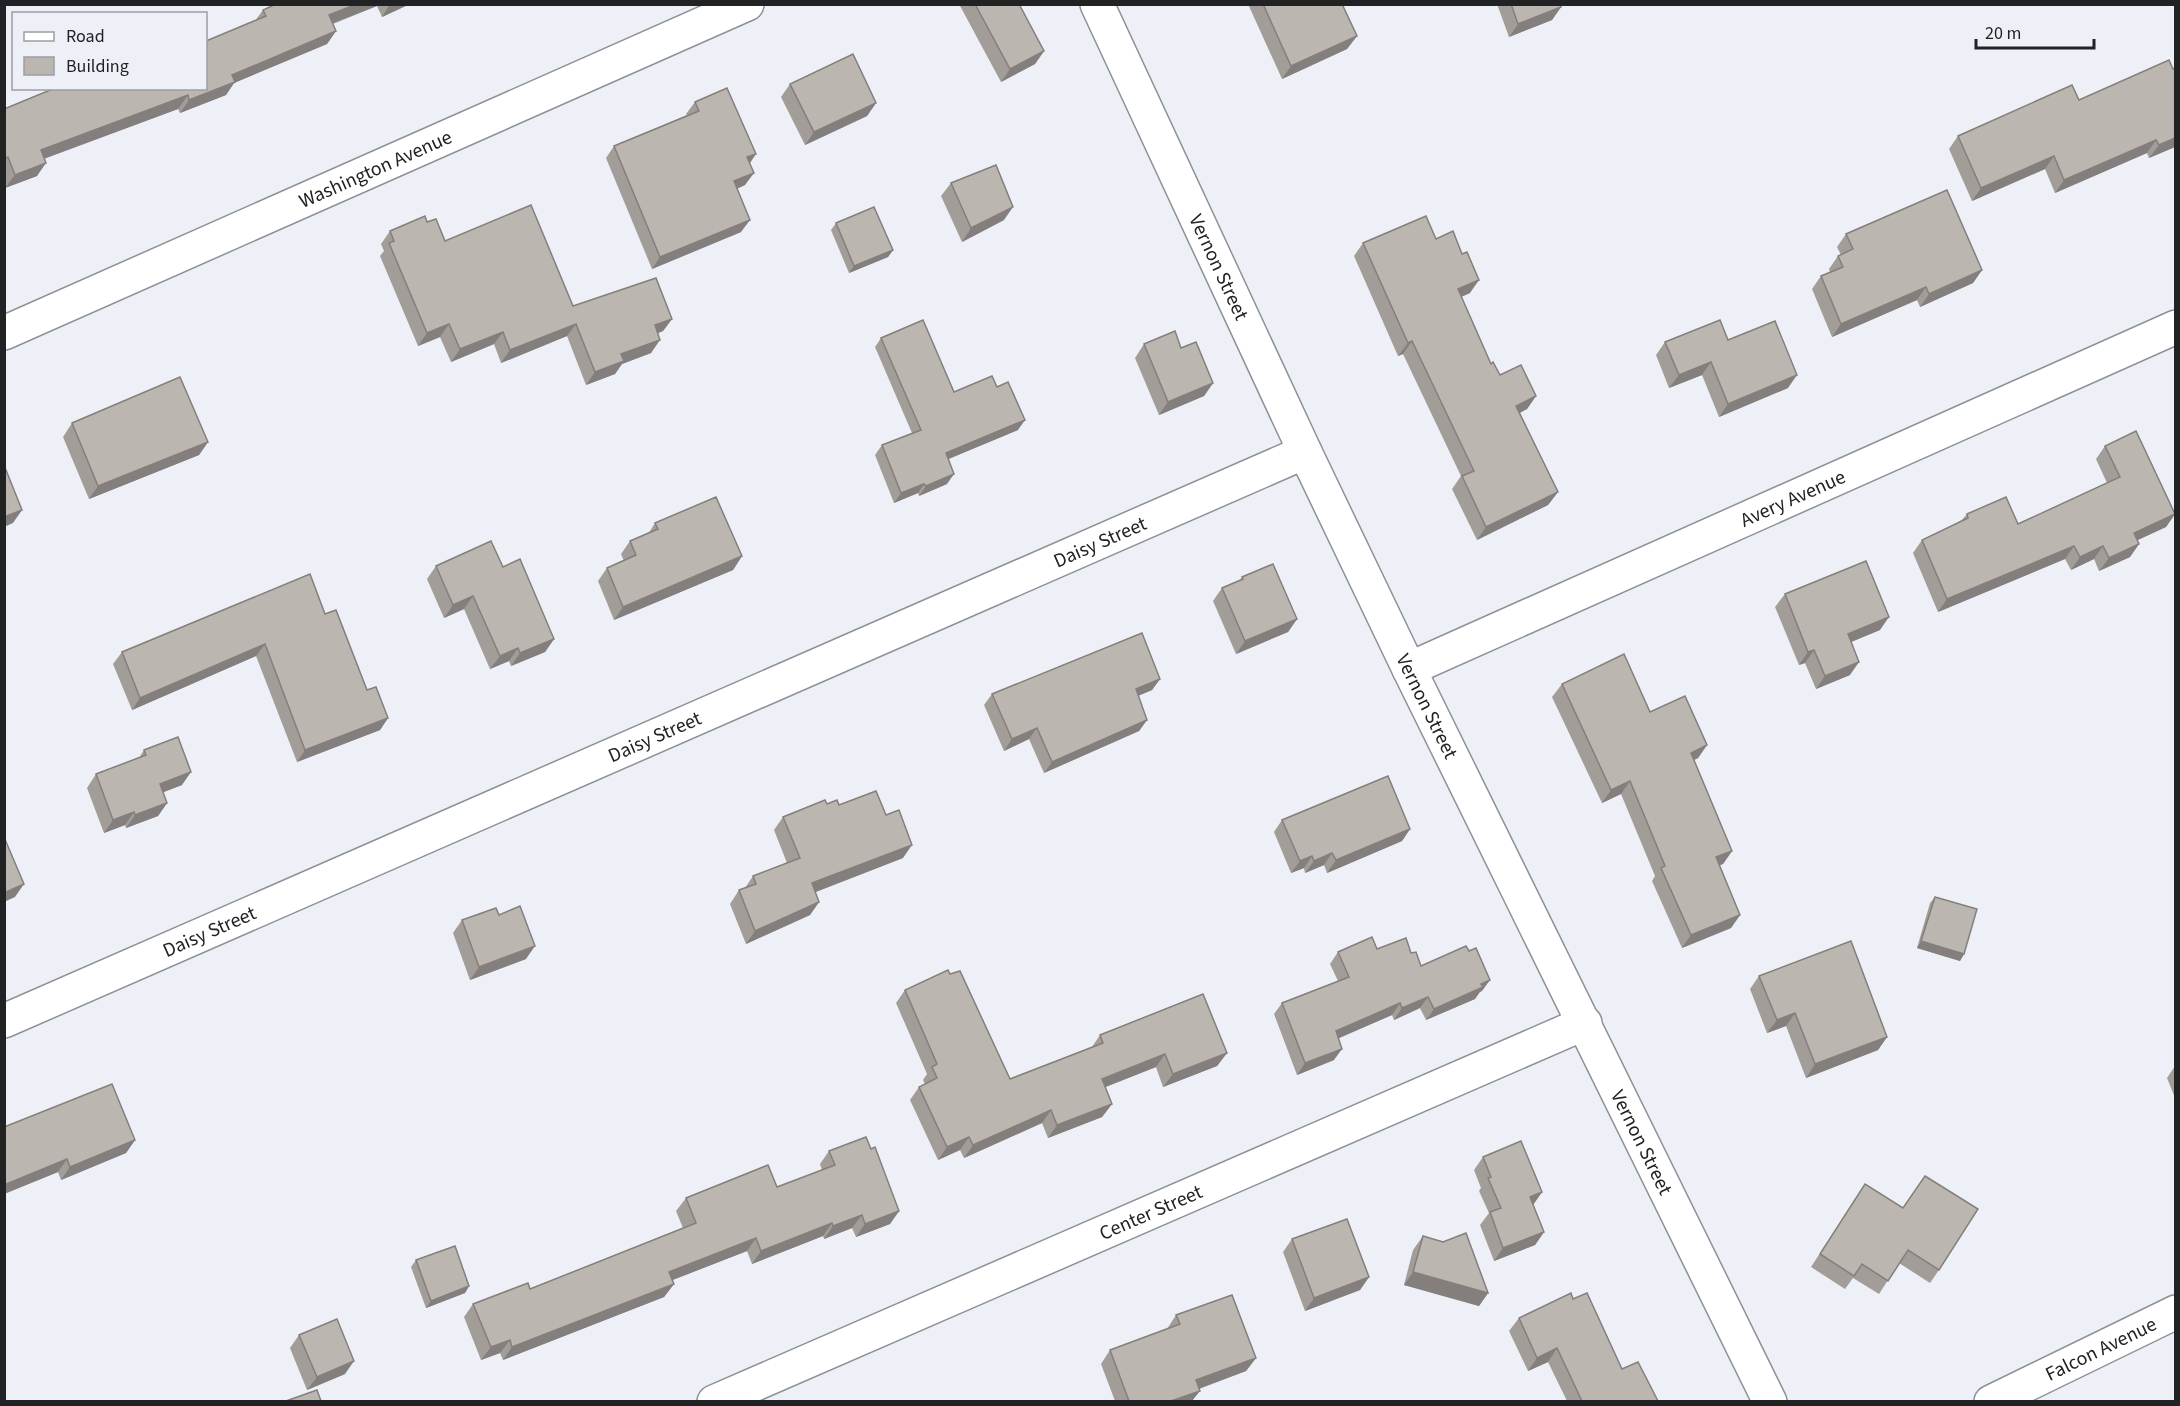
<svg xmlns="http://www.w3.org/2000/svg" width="2180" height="1406" font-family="'Source Sans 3',sans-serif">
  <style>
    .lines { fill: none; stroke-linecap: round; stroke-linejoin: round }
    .minor-casing { stroke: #8d9197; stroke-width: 36 }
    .minor { stroke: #fff; stroke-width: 33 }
    .wall { fill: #a29d98 }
    .shaded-wall { fill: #847f7c }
    .building { fill: #bcb6b1; stroke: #847f7c; stroke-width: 1.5 }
    .labels { text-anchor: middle; stroke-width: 4.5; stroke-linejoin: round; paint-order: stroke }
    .street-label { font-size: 20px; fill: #202224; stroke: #edf1f7 }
  </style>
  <rect width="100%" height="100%" fill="#edf1f7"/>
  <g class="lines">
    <!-- minor casing -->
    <g class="minor-casing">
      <g id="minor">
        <path id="s1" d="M 1097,4 L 1305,452 L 1409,669 L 1770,1402"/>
        <path id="s2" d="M 4,333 L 747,4"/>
        <path id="s3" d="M 1409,669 L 2176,327"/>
        <path id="s4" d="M 4,1021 L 1305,452"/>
        <path id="s5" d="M 714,1402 L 1585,1023"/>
        <path id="s6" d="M 1991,1402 L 2176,1312"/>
      </g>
    </g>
    <!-- minor -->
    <use href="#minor" class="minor"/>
  </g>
  <!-- wall -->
  <g class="wall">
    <path d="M 276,4 L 410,4 L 382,17 L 377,6 L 333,24 L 336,31 L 327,44 L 234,83 L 226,95 L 180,113 L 178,109 L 44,159 L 37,176 L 5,188 L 4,186 L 4,109 L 49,91 L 51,88 L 206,88 L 263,10 Z"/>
    <path d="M 959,4 L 1019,4 L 1044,51 L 1035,64 L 1001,82 Z"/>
    <path d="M 1248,4 L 1342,4 L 1357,36 L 1347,49 L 1282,79 Z"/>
    <path d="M 1497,4 L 1560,4 L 1561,7 L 1552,20 L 1509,37 Z"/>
    <path d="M 790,84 L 876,103 L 867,116 L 805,145 L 781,97 Z"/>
    <path d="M 2079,100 L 2175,147 L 2149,158 L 2147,153 L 2055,193 L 2045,169 L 1972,201 L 1949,149 L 1958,136 Z"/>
    <path d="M 695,102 L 750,163 L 745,185 L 737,189 L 741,232 L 652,269 L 606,158 L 614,146 L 687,115 L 686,114 Z"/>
    <path d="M 951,183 L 1004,220 L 962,242 L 941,196 Z"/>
    <path d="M 427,222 L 445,241 L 573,306 L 672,319 L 663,331 L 658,333 L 651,353 L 622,364 L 615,374 L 586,385 L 567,336 L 501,363 L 494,344 L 451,362 L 440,337 L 418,346 L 380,256 L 384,251 L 381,244 L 390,231 Z"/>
    <path d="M 836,223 L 893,250 L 888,257 L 849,273 L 831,230 Z"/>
    <path d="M 1846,234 L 1982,270 L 1973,283 L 1920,307 L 1917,300 L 1832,337 L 1812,289 L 1821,276 L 1830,272 L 1829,269 L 1838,256 L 1841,255 L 1837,247 Z"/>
    <path d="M 1436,239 L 1470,293 L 1461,297 L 1491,364 L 1500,375 L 1536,396 L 1527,409 L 1520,413 L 1558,492 L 1548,505 L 1477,540 L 1452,489 L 1461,476 L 1403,354 L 1398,356 L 1354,256 L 1363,243 Z"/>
    <path d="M 881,338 L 954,392 L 1018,430 L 948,459 L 947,484 L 919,496 L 918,493 L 894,503 L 875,455 L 882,445 L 912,433 L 875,347 Z"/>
    <path d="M 1665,342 L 1788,388 L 1719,417 L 1702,375 L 1669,388 L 1656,355 Z"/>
    <path d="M 1144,344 L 1181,348 L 1213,383 L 1204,396 L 1159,415 L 1135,358 Z"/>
    <path d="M 72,423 L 208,442 L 199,455 L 89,499 L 63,437 Z"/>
    <path d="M 2105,446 L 2175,514 L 2166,527 L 2137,540 L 2139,544 L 2130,557 L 2099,571 L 2094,559 L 2071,570 L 2065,559 L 1938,612 L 1913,553 L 1922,540 L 1961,521 L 1967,514 L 2018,524 L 2107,483 L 2096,459 Z"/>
    <path d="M 655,523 L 742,556 L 733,570 L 614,620 L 598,581 L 607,568 L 624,561 L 621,554 L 630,541 L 648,534 Z"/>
    <path d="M 436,566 L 503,567 L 554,639 L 545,652 L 511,666 L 509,661 L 490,669 L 464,609 L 444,618 L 427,579 Z"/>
    <path d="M 1242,577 L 1297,619 L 1288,632 L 1236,654 L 1213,601 L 1222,588 L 1240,580 Z"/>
    <path d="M 1785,594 L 1880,630 L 1851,642 L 1850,675 L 1816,689 L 1805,663 L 1799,665 L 1775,607 Z"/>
    <path d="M 325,614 L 367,690 L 388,718 L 380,730 L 297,762 L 256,656 L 132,710 L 113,664 L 122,652 Z"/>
    <path d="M 1160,679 L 1152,690 L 1138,696 L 1147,720 L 1139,731 L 1044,773 L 1029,739 L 1004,751 L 984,705 L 992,694 Z"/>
    <path d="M 1562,684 L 1650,712 L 1707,745 L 1698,758 L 1694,760 L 1732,851 L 1723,864 L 1720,865 L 1740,915 L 1731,928 L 1682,948 L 1652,881 L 1655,876 L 1621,794 L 1602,803 L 1552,697 Z"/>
    <path d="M 144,750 L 182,785 L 163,792 L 167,803 L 158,816 L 126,828 L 125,825 L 104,833 L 87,788 L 96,774 L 139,758 Z"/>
    <path d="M 827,804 L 839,805 L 903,858 L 815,892 L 819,902 L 810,915 L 746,944 L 730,904 L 739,890 L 745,888 L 753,876 L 787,863 L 774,830 L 783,817 Z"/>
    <path d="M 1282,820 L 1410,829 L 1402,841 L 1327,873 L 1324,865 L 1305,873 L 1304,868 L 1291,873 L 1274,832 Z"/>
    <path d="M 1935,897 L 1964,954 L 1960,961 L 1917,948 L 1930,903 Z"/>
    <path d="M 462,920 L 526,959 L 470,980 L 453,933 Z"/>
    <path d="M 1377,949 L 1411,953 L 1421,966 L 1482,991 L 1479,992 L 1475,999 L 1426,1020 L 1420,1008 L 1394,1020 L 1392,1015 L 1338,1038 L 1334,1060 L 1297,1075 L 1274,1014 L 1282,1003 L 1338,981 L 1330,964 L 1338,952 Z"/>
    <path d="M 1759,976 L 1887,1037 L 1878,1050 L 1806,1078 L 1786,1026 L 1767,1033 L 1750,989 Z"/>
    <path d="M 905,990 L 1010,1079 L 1092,1047 L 1100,1035 L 1227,1053 L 1217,1066 L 1163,1087 L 1156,1067 L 1105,1087 L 1112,1104 L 1102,1117 L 1048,1138 L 1042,1123 L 964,1158 L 960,1150 L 938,1160 L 910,1100 L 919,1087 L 925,1084 L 923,1080 L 927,1074 L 896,1003 Z"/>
    <path d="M 2175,1066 L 2175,1098 L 2167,1078 Z"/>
    <path d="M 4,1127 L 135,1140 L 126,1153 L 61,1180 L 58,1172 L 4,1194 Z"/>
    <path d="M 871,1149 L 899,1211 L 890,1224 L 856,1237 L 852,1228 L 824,1239 L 823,1236 L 752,1264 L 747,1251 L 672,1280 L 674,1284 L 664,1297 L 503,1360 L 500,1353 L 481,1360 L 464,1317 L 473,1304 L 530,1289 L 683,1228 L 676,1211 L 686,1198 L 777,1187 L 822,1170 L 820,1164 L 829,1151 Z"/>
    <path d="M 1483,1157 L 1542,1192 L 1533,1205 L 1544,1232 L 1535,1245 L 1494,1261 L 1480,1225 L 1489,1213 L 1479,1191 L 1481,1188 L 1474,1170 Z"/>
    <path d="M 1925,1176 L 1939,1270 L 1930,1283 L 1899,1263 L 1879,1294 L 1853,1278 L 1845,1289 L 1811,1267 L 1865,1184 L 1903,1208 Z"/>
    <path d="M 1423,1236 L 1488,1293 L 1479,1306 L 1404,1285 L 1413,1250 Z"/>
    <path d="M 1292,1239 L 1369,1277 L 1360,1290 L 1305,1311 L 1283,1252 Z"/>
    <path d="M 416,1260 L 469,1286 L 465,1293 L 426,1308 L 411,1267 Z"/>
    <path d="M 1573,1299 L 1622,1369 L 1658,1401 L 1567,1401 L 1548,1362 L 1528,1371 L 1509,1331 L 1519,1318 Z"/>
    <path d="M 1176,1315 L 1256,1358 L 1246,1371 L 1199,1389 L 1192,1401 L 1115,1401 L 1101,1364 L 1110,1350 L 1167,1329 Z"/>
    <path d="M 299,1335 L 345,1374 L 307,1390 L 290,1348 Z"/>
  </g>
  <!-- shaded-wall -->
  <g class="shaded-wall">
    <path d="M 357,4 L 379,4 L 377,6 L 320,28 L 329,15 Z"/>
    <path d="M 390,4 L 410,4 L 382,17 Z"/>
    <path d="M 1561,7 L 1552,20 L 1509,37 L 1518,24 Z"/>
    <path d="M 336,31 L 327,44 L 234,83 L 226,95 L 180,113 L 189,100 L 232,75 Z"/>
    <path d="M 1357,36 L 1347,49 L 1282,79 L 1291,66 Z"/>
    <path d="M 1044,51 L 1035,64 L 1001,82 L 1010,69 Z"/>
    <path d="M 188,95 L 178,109 L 32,163 L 41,150 Z"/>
    <path d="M 876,103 L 867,116 L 805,145 L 814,132 Z"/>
    <path d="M 2175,138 L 2175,147 L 2149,158 L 2159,145 Z"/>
    <path d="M 2156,140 L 2147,153 L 2055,193 L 2064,180 Z"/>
    <path d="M 756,154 L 748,166 L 747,157 Z"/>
    <path d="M 2054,156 L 2045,169 L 1972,201 L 1981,188 Z"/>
    <path d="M 46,163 L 37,176 L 5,188 L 15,175 Z"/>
    <path d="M 754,173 L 745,185 L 726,193 L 734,181 Z"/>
    <path d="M 1013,207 L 1004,220 L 962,242 L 971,228 Z"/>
    <path d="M 750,220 L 741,232 L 652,269 L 660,257 Z"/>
    <path d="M 893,250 L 888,257 L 849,273 L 854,266 Z"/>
    <path d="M 1982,270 L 1973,283 L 1920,307 L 1929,294 Z"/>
    <path d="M 1479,280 L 1470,293 L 1449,302 L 1458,289 Z"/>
    <path d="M 1926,287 L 1917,300 L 1832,337 L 1841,324 Z"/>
    <path d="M 672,319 L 663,331 L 646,338 L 655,325 Z"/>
    <path d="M 449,324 L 440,337 L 418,346 L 427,333 Z"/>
    <path d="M 576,324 L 567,336 L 501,363 L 510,350 Z"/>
    <path d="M 503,332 L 494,344 L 451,362 L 460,349 Z"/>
    <path d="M 660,340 L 651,353 L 622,364 L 615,374 L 586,385 L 595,372 L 621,354 Z"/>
    <path d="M 1412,341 L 1403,354 L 1398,356 L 1408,343 Z"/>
    <path d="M 1711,362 L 1702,375 L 1669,388 L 1679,375 Z"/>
    <path d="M 1797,375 L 1788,388 L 1719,417 L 1728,404 Z"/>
    <path d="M 1213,383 L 1204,396 L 1159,415 L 1168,402 Z"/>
    <path d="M 1536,396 L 1527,409 L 1507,419 L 1516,406 Z"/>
    <path d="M 1025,420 L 1018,430 L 939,463 L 946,453 Z"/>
    <path d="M 208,442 L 199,455 L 89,499 L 98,486 Z"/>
    <path d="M 954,474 L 947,484 L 919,496 L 926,486 Z"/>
    <path d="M 924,484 L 918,493 L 894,503 L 901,493 Z"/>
    <path d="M 1558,492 L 1548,505 L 1477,540 L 1486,527 Z"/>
    <path d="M 22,510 L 13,523 L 4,527 L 4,517 Z"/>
    <path d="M 2175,514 L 2166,527 L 2125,546 L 2134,533 Z"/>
    <path d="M 2139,544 L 2130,557 L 2099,571 L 2109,558 Z"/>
    <path d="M 2074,546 L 2065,559 L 1938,612 L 1947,599 Z"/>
    <path d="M 2103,546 L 2094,559 L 2071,570 L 2080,557 Z"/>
    <path d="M 742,556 L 733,570 L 614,620 L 623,607 Z"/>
    <path d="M 473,596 L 464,609 L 444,618 L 453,605 Z"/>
    <path d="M 1889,617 L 1880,630 L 1839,647 L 1848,634 Z"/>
    <path d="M 1297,619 L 1288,632 L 1236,654 L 1245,641 Z"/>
    <path d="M 554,639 L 545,652 L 511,666 L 520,653 Z"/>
    <path d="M 265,644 L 256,656 L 132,710 L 140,698 Z"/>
    <path d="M 518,648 L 509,661 L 490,669 L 500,656 Z"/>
    <path d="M 1814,650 L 1805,663 L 1799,665 L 1808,652 Z"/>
    <path d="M 1859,662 L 1850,675 L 1816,689 L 1825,676 Z"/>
    <path d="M 1160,679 L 1152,690 L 1128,700 L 1136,689 Z"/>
    <path d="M 388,718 L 380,730 L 297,762 L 305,750 Z"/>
    <path d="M 1147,720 L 1139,731 L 1044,773 L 1052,762 Z"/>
    <path d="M 1037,728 L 1029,739 L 1004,751 L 1012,739 Z"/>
    <path d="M 1707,745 L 1698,758 L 1681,766 L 1691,753 Z"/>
    <path d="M 191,772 L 182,785 L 151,797 L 160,784 Z"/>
    <path d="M 1630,781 L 1621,794 L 1602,803 L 1611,790 Z"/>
    <path d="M 167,803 L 158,816 L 126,828 L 135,815 Z"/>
    <path d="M 134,812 L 125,825 L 104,833 L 113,820 Z"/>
    <path d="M 1410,829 L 1402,841 L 1327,873 L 1336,860 Z"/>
    <path d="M 912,845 L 903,858 L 803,897 L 812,883 Z"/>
    <path d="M 1732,851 L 1723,864 L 1707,870 L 1716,857 Z"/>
    <path d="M 1332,853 L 1324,865 L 1305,873 L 1314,861 Z"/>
    <path d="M 1312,856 L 1304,868 L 1291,873 L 1300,861 Z"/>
    <path d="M 24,884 L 15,897 L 4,902 L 4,893 Z"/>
    <path d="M 819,902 L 810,915 L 746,944 L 755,931 Z"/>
    <path d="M 1740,915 L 1731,928 L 1682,948 L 1691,935 Z"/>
    <path d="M 1921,941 L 1964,954 L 1960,961 L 1917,948 Z"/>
    <path d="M 535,946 L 526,959 L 470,980 L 479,967 Z"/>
    <path d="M 1490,980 L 1482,991 L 1480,992 L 1475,999 L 1426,1020 L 1434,1009 Z"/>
    <path d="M 1428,997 L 1420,1008 L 1394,1020 L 1402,1008 Z"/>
    <path d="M 1400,1003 L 1392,1015 L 1328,1043 L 1336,1031 Z"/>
    <path d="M 1795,1013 L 1786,1026 L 1767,1033 L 1777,1020 Z"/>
    <path d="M 1887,1037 L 1878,1050 L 1806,1078 L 1815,1064 Z"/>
    <path d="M 1342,1049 L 1334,1060 L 1297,1075 L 1305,1063 Z"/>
    <path d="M 1227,1053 L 1217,1066 L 1163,1087 L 1173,1074 Z"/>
    <path d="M 1165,1054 L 1156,1067 L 1093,1092 L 1102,1079 Z"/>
    <path d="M 1112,1104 L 1102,1117 L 1048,1138 L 1057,1125 Z"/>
    <path d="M 1051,1110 L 1042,1123 L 964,1158 L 973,1145 Z"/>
    <path d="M 969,1137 L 960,1150 L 938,1160 L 947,1147 Z"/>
    <path d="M 135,1140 L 126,1153 L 61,1180 L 70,1167 Z"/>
    <path d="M 67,1159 L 58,1172 L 4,1194 L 4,1185 Z"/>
    <path d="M 1542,1192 L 1533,1205 L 1530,1197 Z"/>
    <path d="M 899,1211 L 890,1224 L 856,1237 L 865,1224 Z"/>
    <path d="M 862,1215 L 852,1228 L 824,1239 L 833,1226 Z"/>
    <path d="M 832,1223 L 823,1236 L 752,1264 L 761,1251 Z"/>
    <path d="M 1544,1232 L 1535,1245 L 1494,1261 L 1503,1248 Z"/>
    <path d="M 756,1238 L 747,1251 L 660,1285 L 669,1272 Z"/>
    <path d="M 1413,1272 L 1488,1293 L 1479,1306 L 1404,1285 Z"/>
    <path d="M 1369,1277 L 1360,1290 L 1305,1311 L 1314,1298 Z"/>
    <path d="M 674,1284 L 664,1297 L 503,1360 L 512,1347 Z"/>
    <path d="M 469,1286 L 465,1293 L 426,1308 L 431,1301 Z"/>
    <path d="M 510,1340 L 500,1353 L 481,1360 L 491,1347 Z"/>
    <path d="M 1557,1348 L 1548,1362 L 1528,1371 L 1537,1358 Z"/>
    <path d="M 1256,1358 L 1246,1371 L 1187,1393 L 1196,1380 Z"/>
    <path d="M 354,1361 L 345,1374 L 307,1390 L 317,1377 Z"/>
    <path d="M 1200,1391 L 1192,1401 L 1171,1401 Z"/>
  </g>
  <!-- building -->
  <g class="building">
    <path d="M 276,4 L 357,4 L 329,15 L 336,31 L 232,75 L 235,82 L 189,100 L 188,95 L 41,150 L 46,163 L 15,175 L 8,157 L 4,159 L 4,109 L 55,88 L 206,88 L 206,41 L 266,16 L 263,10 Z"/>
    <path d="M 975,4 L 1019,4 L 1044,51 L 1010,69 Z"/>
    <path d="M 1263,4 L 1342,4 L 1357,36 L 1291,66 Z"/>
    <path d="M 1511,4 L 1560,4 L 1561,7 L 1518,24 Z"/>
    <path d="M 853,54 L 876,103 L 814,132 L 790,84 Z"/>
    <path d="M 2169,60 L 2173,69 L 2175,68 L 2175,138 L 2159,145 L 2156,140 L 2064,180 L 2054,156 L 1981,188 L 1958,136 L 2072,85 L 2079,100 Z"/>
    <path d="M 727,88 L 756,154 L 747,157 L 754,173 L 734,181 L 750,220 L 660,257 L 614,146 L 699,111 L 695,102 Z"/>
    <path d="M 996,165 L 1013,207 L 971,228 L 951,183 Z"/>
    <path d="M 1947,190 L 1982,270 L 1929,294 L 1926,287 L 1841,324 L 1821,276 L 1843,267 L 1838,256 L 1853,249 L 1846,234 Z"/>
    <path d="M 531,205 L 573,306 L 656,278 L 672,319 L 655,325 L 660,340 L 621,354 L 624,361 L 595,372 L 576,324 L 510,350 L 503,332 L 460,349 L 449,324 L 427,333 L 389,243 L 394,241 L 390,231 L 425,216 L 427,222 L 436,219 L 445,241 Z"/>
    <path d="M 874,207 L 893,250 L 854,266 L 836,223 Z"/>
    <path d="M 1426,216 L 1436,239 L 1453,231 L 1462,254 L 1467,252 L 1479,280 L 1458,289 L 1491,364 L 1493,362 L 1500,375 L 1521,365 L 1536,396 L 1516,406 L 1558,492 L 1486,527 L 1462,476 L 1474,471 L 1412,341 L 1408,343 L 1363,243 Z"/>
    <path d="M 923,320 L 954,392 L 992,376 L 997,387 L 1008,382 L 1025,420 L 946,453 L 954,474 L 926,486 L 924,484 L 901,493 L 882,445 L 921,430 L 881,338 Z"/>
    <path d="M 1720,320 L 1728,340 L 1775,321 L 1797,375 L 1728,404 L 1711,362 L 1679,375 L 1665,342 Z"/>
    <path d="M 1175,331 L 1181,348 L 1196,342 L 1213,383 L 1168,402 L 1144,344 Z"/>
    <path d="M 180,377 L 208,442 L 98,486 L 72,423 Z"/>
    <path d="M 2136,431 L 2175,514 L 2134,533 L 2139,544 L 2109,558 L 2103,546 L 2080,557 L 2074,546 L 1947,599 L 1922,540 L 1968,518 L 1967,514 L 2006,497 L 2018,524 L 2120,477 L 2105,446 Z"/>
    <path d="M 4,465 L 22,510 L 4,517 Z"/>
    <path d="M 716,497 L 742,556 L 623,607 L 607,568 L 636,555 L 630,541 L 658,529 L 655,523 Z"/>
    <path d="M 491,541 L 503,567 L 520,559 L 554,639 L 520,653 L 518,648 L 500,656 L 473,596 L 453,605 L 436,566 Z"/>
    <path d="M 1866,561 L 1889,617 L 1848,634 L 1859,662 L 1825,676 L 1814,650 L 1808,652 L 1785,594 Z"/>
    <path d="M 1273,564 L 1297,619 L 1245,641 L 1222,588 L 1243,579 L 1242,577 Z"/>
    <path d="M 310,574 L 325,614 L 336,610 L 367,690 L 376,687 L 388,718 L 305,750 L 265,644 L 140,698 L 122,652 Z"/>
    <path d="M 1142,633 L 1160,679 L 1136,689 L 1147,720 L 1052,762 L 1037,728 L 1012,739 L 992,694 Z"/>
    <path d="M 1624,654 L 1650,712 L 1685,696 L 1707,745 L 1691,753 L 1732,851 L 1716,857 L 1740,915 L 1691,935 L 1661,868 L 1665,866 L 1630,781 L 1611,790 L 1562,684 Z"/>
    <path d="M 178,737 L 191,772 L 160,784 L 167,803 L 135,815 L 134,812 L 113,820 L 96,774 L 146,755 L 144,750 Z"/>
    <path d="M 1388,776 L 1410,829 L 1336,860 L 1332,853 L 1314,861 L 1312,856 L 1300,861 L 1282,820 Z"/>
    <path d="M 876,791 L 886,815 L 899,810 L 912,845 L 812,883 L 819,902 L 755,931 L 739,890 L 756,884 L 753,876 L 800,858 L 783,817 L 825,800 L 827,804 L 837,800 L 839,805 Z"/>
    <path d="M 4,837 L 24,884 L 4,893 Z"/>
    <path d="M 1935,897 L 1977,909 L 1964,954 L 1921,941 Z"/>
    <path d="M 520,906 L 535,946 L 479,967 L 462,920 L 496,908 L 499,915 Z"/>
    <path d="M 1372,937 L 1377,949 L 1406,938 L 1411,953 L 1416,952 L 1421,966 L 1466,946 L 1469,951 L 1476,948 L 1490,980 L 1481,984 L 1483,987 L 1434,1009 L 1428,997 L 1402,1008 L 1400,1003 L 1336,1031 L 1342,1049 L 1305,1063 L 1282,1003 L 1349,977 L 1338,952 Z"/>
    <path d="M 1851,941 L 1887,1037 L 1815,1064 L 1795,1013 L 1777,1020 L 1759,976 Z"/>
    <path d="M 948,970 L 950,974 L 960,971 L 1010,1079 L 1103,1043 L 1100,1035 L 1203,994 L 1227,1053 L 1173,1074 L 1165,1054 L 1102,1079 L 1112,1104 L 1057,1125 L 1051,1110 L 973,1145 L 969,1137 L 947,1147 L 919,1087 L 937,1078 L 932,1067 L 937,1064 L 905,990 Z"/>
    <path d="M 112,1084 L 135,1140 L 70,1167 L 67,1159 L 4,1185 L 4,1127 Z"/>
    <path d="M 866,1137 L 871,1149 L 875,1147 L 899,1211 L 865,1224 L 862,1215 L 833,1226 L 832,1223 L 761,1251 L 756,1238 L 669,1272 L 674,1284 L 512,1347 L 510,1340 L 491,1347 L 473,1304 L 528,1283 L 530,1289 L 696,1223 L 686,1198 L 768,1165 L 777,1187 L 835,1165 L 829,1151 Z"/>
    <path d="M 1521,1141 L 1542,1192 L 1530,1197 L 1544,1232 L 1503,1248 L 1490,1212 L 1501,1208 L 1488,1178 L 1491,1177 L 1483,1157 Z"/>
    <path d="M 1925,1176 L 1978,1209 L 1939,1270 L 1908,1250 L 1888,1281 L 1862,1264 L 1854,1276 L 1820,1254 L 1865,1184 L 1903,1208 Z"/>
    <path d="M 1347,1219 L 1369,1277 L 1314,1298 L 1292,1239 Z"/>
    <path d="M 1466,1233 L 1488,1293 L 1413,1272 L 1423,1236 L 1443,1242 Z"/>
    <path d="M 455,1246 L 469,1286 L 431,1301 L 416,1260 Z"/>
    <path d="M 1571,1293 L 1573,1299 L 1587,1293 L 1622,1369 L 1638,1362 L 1658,1401 L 1582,1401 L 1557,1348 L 1537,1358 L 1519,1318 Z"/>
    <path d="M 1232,1295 L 1256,1358 L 1196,1380 L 1200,1391 L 1171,1401 L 1129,1401 L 1110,1350 L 1180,1324 L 1176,1315 Z"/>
    <path d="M 337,1319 L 354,1361 L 317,1377 L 299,1335 Z"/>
    <path d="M 317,1390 L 321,1401 L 286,1401 Z"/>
  </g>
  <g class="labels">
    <!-- street labels -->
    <g class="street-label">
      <text dy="7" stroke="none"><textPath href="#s2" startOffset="406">Washington Avenue</textPath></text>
      <text dy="7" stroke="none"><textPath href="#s1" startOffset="290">Vernon Street</textPath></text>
      <text dy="7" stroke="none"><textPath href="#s3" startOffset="420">Avery Avenue</textPath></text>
      <text dy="7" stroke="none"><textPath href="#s4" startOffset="1196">Daisy Street</textPath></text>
      <text dy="7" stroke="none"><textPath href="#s1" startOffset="776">Vernon Street</textPath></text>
      <text dy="7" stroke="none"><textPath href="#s4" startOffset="710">Daisy Street</textPath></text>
      <text dy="7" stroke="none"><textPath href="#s4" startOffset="224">Daisy Street</textPath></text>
      <text dy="7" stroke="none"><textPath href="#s1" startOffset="1262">Vernon Street</textPath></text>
      <text dy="7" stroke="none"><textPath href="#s5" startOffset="476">Center Street</textPath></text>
      <text dy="7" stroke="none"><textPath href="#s6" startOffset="122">Falcon Avenue</textPath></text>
    </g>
  </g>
  <!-- border -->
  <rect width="2180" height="1406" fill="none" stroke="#202224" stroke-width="12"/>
  <!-- legend -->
  <rect x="12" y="12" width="195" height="78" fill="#edf1f7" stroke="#9b9ea3" stroke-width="1.5"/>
  <rect x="24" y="32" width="30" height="9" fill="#ffffff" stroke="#9b9ea3" stroke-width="1.5"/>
  <text x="66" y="42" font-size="18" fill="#202224">Road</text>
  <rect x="24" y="57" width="30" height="18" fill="#bcb6b1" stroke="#9b9ea3" stroke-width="1.5"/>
  <text x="66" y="72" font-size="18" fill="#202224">Building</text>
  <!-- scale -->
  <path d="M1976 39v9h118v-9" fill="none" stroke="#202224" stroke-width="3"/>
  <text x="1985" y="39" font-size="18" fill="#202224" stroke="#edf1f7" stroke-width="4.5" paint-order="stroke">20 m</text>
</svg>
